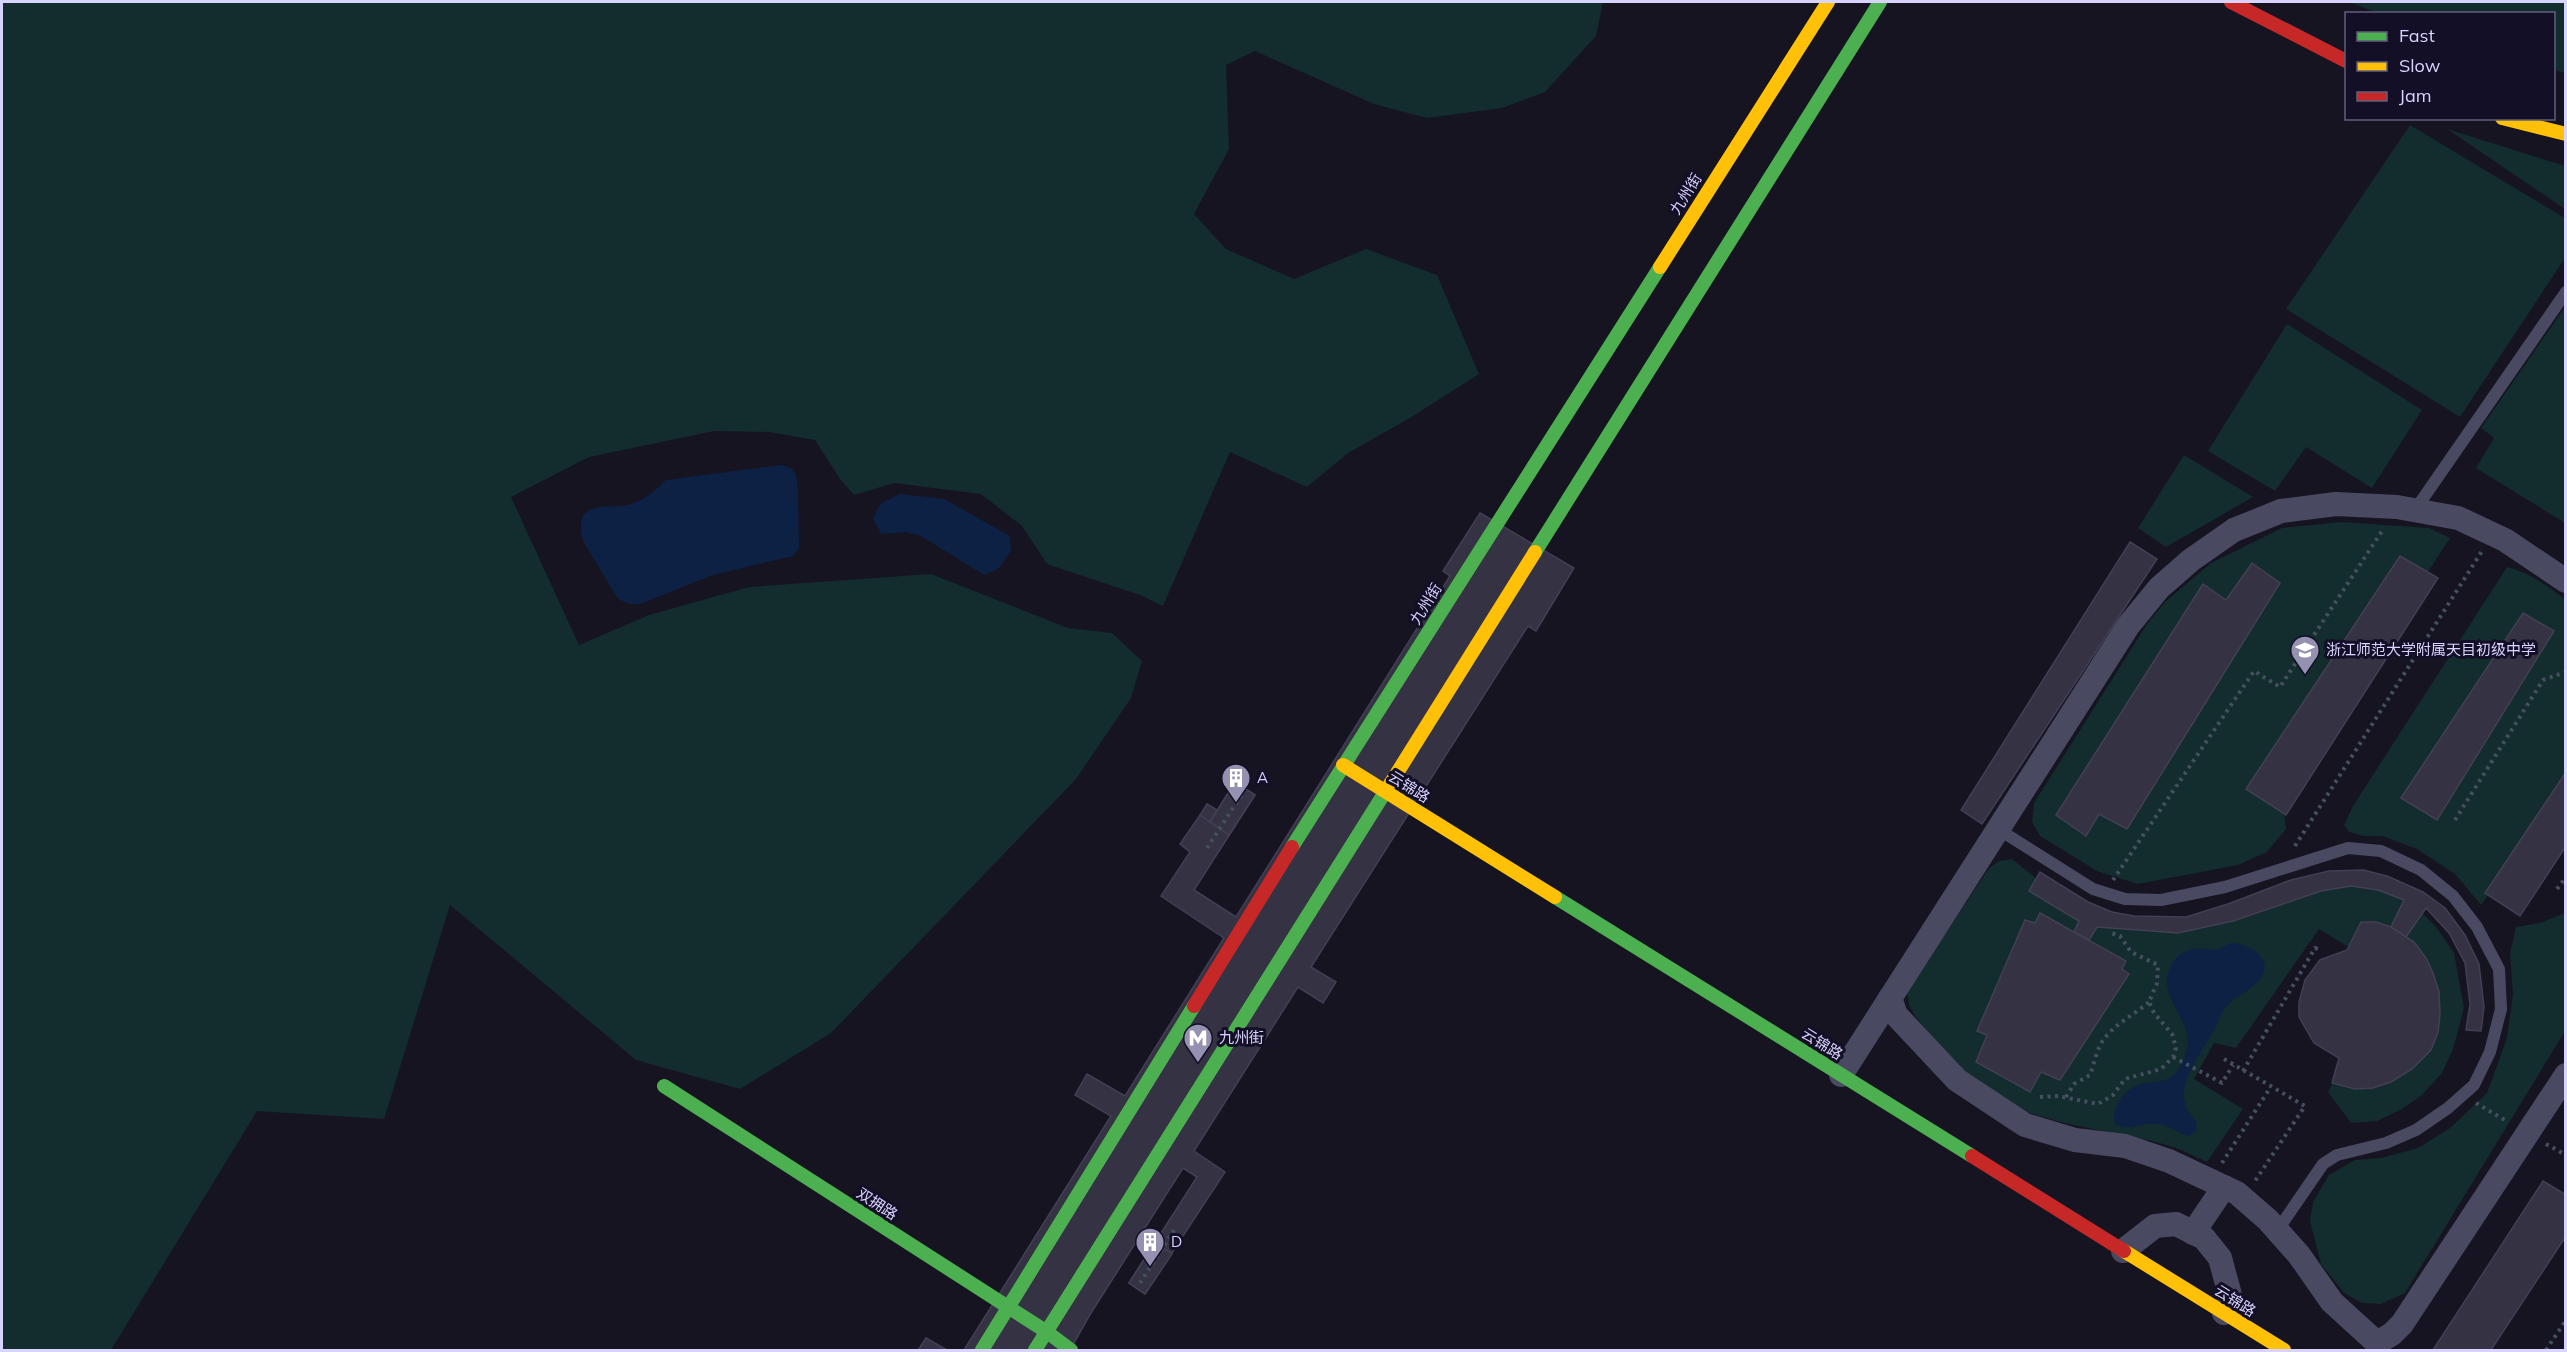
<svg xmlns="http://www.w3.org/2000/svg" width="2567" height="1352" font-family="Mulish,'Noto Sans SC',sans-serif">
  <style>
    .green { fill: #132c2d }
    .water { fill: #0d2144 }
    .building { fill: #343243; stroke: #433f54; stroke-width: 1.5 }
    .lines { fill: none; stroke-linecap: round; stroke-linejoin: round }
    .path { stroke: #44505f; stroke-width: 4; stroke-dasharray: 3 4.5; stroke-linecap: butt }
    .lane { stroke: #4a4962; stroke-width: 12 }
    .street { stroke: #4a4962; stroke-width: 24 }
    .fast { stroke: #4caf50; stroke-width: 14 }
    .slow { stroke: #ffc107; stroke-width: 14 }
    .jam { stroke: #c62828; stroke-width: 14 }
    .labels { text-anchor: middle; stroke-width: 6; stroke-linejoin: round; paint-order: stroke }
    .street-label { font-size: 15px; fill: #d9d4ff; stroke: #130f26 }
    .poi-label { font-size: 15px; fill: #d9d4ff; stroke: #130f26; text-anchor: start }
  </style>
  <rect width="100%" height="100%" fill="#161421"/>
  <!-- green -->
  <g class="green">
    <path d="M 2,2 L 1603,2 L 1596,36 L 1545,92 L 1502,108 L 1427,118 L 1374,104 L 1255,51 L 1226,65 L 1229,149 L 1194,214 L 1226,249 L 1294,279 L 1366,249 L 1437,275 L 1479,374 L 1410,418 L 1348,453 L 1307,487 L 1230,452 L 1163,606 L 1140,595 L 1047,564 L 1022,526 L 981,494 L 894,483 L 854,495 L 840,479 L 815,440 L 769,432 L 714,431 L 589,457 L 511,497 L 579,645 L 649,615 L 749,587 L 931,574 L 1068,628 L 1112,633 L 1142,661 L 1131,698 L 1076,779 L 831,1033 L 740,1089 L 636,1060 L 450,905 L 384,1119 L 257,1111 L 111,1350 L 2,1350 Z"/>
    <path d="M 2349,2 L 2565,2 L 2565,73 L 2554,70 L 2554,14 L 2378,13 Z"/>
    <path d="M 2410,125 L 2565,218 L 2565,258 L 2460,417 L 2286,309 Z"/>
    <path d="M 2447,129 L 2565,166 L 2565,209 Z"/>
    <path d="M 2565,307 L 2565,523 L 2476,468 L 2494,438 L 2481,428 Z"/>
    <path d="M 2287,324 L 2422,410 L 2372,488 L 2306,447 L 2275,491 L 2208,451 Z"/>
    <path d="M 2184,455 L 2253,497 L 2166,547 L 2138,528 Z"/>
    <path d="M 2342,522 L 2429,528 L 2450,538 L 2282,796 L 2286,829 L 2267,852 L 2238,865 L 2138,884 L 2097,871 L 2040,836 L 2032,822 L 2034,803 L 2147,624 L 2165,602 L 2211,563 L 2282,528 Z"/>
    <path d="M 2507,567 C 2529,572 2547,586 2565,599 L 2565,789 L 2481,905 L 2455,874 L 2417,849 L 2382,836 L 2364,836 L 2349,832 L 2344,825 L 2353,806 Z"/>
    <path d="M 2012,859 L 2079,912 L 2145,931 L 2178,933 L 2233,921 L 2321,891 L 2351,886 L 2378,890 L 2412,902 L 2436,927 L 2454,953 L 2464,1008 L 2453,1049 L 2442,1073 L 2422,1095 L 2402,1109 L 2377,1121 L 2351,1123 L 2328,1092 L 2384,985 L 2370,960 L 2319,929 L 2236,1048 L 2214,1043 L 2194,1079 L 2243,1109 L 2207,1162 L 2179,1149 L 2156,1142 L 2064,1123 L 2026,1112 L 1955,1065 L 1915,1016 L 1909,1005 L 1907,991 L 1989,868 L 1999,861 Z"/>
    <path d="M 2565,913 L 2565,1031 L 2405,1293 L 2381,1304 L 2362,1303 L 2344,1293 L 2321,1264 L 2310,1221 L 2313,1202 L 2329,1175 L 2355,1160 L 2381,1158 L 2418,1148 L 2450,1128 L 2487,1093 L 2507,1038 L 2513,994 L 2510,953 L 2516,927 L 2540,923 Z"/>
  </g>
  <!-- water -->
  <g class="water">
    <path d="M 782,465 L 791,468 L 796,475 L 798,491 L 799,548 L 793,556 L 713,575 L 640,604 L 629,604 L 618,599 L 583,541 C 572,496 607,511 631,504 C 645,500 656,490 666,480 Z"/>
    <path d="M 900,494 L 944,499 L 1010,536 L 1011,551 L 998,569 L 984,575 L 921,536 L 905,532 L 881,534 L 873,519 L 880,504 Z"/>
    <path d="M 2231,943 C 2247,943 2273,956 2262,976 C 2253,991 2233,996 2224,1010 C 2220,1015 2219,1021 2216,1027 C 2206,1045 2181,1077 2184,1098 C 2185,1108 2190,1115 2197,1122 L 2196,1131 L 2189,1136 C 2178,1134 2173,1127 2162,1125 C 2145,1120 2132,1133 2115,1124 C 2111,1110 2121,1094 2134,1087 C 2153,1077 2168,1089 2181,1065 C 2186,1056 2189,1044 2187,1034 C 2181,1009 2155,988 2173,962 C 2176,957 2182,953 2187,951 C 2196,947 2205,949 2214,950 C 2220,950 2226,945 2231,943 Z"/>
  </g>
  <!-- building -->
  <g class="building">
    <path d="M 1480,513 L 1574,568 L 1536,631 L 1528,626 L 1311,967 L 1336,982 L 1323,1003 L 1298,987 L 1194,1151 L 1225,1172 L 1145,1294 L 1129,1283 L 1197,1177 L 1183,1168 L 1091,1313 L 1070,1350 L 964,1350 L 1111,1116 L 1075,1095 L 1087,1074 L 1125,1096 L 1224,938 L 1161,896 L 1190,852 L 1180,844 L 1200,815 L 1210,822 L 1235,782 L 1255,795 L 1194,890 L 1236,917 L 1450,576 L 1443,571 Z"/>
    <path d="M 2130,542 L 2157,559 L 1982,824 L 1961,810 Z"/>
    <path d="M 2400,556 L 2438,578 L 2286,815 L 2246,789 Z"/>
    <path d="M 2252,563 L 2280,583 L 2127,829 L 2099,814 L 2086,836 L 2056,815 L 2203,584 L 2226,600 Z"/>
    <path d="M 2523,613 L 2554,631 L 2437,820 L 2401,798 Z"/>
    <path d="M 2566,772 L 2566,846 L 2520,916 L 2485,893 Z"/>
    <path d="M 1235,782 L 1255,795 L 1229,835 L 1210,822 Z"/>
    <path d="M 1207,804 L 1217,810 L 1210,822 L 1200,815 Z"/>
    <path d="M 2363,870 L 2387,876 L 2423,892 L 2445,908 L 2465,935 L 2479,964 L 2484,1007 L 2481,1031 L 2466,1030 L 2470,1004 L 2465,963 L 2449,933 L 2426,908 L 2406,937 L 2391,927 L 2404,900 L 2378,890 L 2351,886 L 2321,891 L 2233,921 L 2178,933 L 2097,927 L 2089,940 L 2074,932 L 2079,921 L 2029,891 L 2040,872 L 2088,902 L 2112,912 L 2134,916 L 2186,917 L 2228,904 L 2291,880 L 2329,871 Z"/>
    <path d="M 2040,913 L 2126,961 L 2122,969 L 2129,974 L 2060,1080 L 2041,1072 L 2030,1092 L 1976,1062 L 1987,1035 L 1977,1031 L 2025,920 L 2035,923 Z"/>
    <path d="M 2361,922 L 2376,922 L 2391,927 L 2414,942 L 2426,958 L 2433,973 L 2439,992 L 2440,1014 L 2438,1032 L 2431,1050 L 2412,1069 L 2391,1082 L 2373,1088 L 2355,1089 L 2332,1083 L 2339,1058 L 2314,1043 L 2299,1017 L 2299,1002 L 2305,980 L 2320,960 L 2347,950 Z"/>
    <path d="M 2543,1181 L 2566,1195 L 2566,1236 L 2491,1350 L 2433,1350 Z"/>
    <path d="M 1155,1242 L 1172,1254 L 1145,1294 L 1129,1283 Z"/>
    <path d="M 926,1338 L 947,1350 L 918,1350 Z"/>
  </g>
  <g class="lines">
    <!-- path -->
    <g class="path">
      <path d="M 2455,820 L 2543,680 L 2566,672"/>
      <path d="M 2295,846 L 2482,551"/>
      <path d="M 1207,848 L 1244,791"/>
      <path d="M 2113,880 L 2254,671 L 2280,687 L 2384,528"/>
      <path d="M 2557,889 L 2566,877"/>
      <path d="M 2173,1057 L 2222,1083 L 2233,1065"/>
      <path d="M 2224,1059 L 2305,1106 L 2255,1181"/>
      <path d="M 2243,1071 L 2315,948 L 2322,950"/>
      <path d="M 2040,1097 L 2058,1096 L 2098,1104 L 2113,1095 L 2125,1079 L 2161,1069 L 2173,1057 L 2176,1048 L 2172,1034 L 2154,1013 L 2149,1002 L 2157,983 L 2158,965 L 2131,952 L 2120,936 L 2109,932"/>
      <path d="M 2066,1097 L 2074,1084 L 2090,1075 C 2094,1064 2097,1048 2104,1039 C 2116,1023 2134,1015 2149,1002"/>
      <path d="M 2476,1103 L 2508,1122"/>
      <path d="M 2546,1144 L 2566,1155"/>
      <path d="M 2222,1163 L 2270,1088"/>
      <path d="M 1140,1283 L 1176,1227"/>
      <path d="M 2546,1350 L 2566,1320"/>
    </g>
    <!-- lane -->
    <g class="lane">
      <path d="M 2415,510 L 2566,292"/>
      <path d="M 1998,829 L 2093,889 L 2125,899 L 2161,900 L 2225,887 L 2348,848 L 2381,851 L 2421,870 L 2453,896 L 2477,927 L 2499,969 L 2501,1009 L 2490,1052 L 2474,1085 L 2448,1108 L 2416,1130 L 2386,1143 L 2337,1155 L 2323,1164 L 2277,1231"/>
    </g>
    <!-- street -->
    <g class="street">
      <path d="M 1890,998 L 1896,1015 L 1957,1080 L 2025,1125 L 2075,1140 L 2125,1146 L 2169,1161 L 2237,1193 L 2268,1220 L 2299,1255 L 2332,1302 L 2377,1343 L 2392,1334 L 2402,1324 L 2566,1075"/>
      <path d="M 1841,1075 L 2128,626 L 2159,588 L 2191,560 L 2234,530 L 2281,511 L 2336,504 L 2397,507 L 2458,518 L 2505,540 L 2566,581"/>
      <path d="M 2193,1233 L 2224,1187"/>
      <path d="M 2123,1251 L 2155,1226 L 2176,1224 L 2204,1238 L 2220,1258 L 2230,1295 L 2224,1313"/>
    </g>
    <!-- fast -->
    <g class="fast">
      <path d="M 1535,552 L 1880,2"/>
      <path d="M 1292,847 L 1660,267"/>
      <path d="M 1555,897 L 1972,1156"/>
      <path d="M 664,1086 L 1047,1332 L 1071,1350"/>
      <path d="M 982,1350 L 1194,1006"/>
      <path d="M 1035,1350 L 1387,789"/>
    </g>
    <!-- slow -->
    <g class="slow">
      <path d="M 2502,118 L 2566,134"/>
      <path d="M 1660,267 L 1828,2"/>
      <path d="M 1343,765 L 1555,897"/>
      <path d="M 1387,789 L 1535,552"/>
      <path d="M 2124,1251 L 2284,1350"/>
    </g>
    <!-- jam -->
    <g class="jam">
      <path d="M 2231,2 L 2346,61"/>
      <path d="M 1194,1006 L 1292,847"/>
      <path d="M 1972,1156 L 2124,1251"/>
    </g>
  </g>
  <!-- icons -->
  <defs>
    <g id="school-pin" transform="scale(1.5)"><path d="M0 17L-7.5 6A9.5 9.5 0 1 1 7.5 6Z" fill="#9591b1" stroke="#130f26"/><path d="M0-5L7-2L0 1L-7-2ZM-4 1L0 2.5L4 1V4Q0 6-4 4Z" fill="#fff"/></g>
    <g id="building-pin" transform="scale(1.5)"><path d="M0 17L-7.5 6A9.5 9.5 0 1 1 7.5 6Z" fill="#9591b1" stroke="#130f26"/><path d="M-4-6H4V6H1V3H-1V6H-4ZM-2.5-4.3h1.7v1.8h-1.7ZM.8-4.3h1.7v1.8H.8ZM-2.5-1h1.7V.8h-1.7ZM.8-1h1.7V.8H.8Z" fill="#fff"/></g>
    <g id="metro-pin" transform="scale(1.5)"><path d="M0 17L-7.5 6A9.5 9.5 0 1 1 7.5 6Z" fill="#9591b1" stroke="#130f26"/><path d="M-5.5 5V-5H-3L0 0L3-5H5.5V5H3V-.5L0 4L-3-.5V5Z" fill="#fff"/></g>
  </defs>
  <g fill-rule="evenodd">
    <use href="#school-pin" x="2305" y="650"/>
    <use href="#building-pin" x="1236" y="778"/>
    <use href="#metro-pin" x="1198" y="1038"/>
    <use href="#building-pin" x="1150" y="1242"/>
  </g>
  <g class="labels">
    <!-- street labels -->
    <g class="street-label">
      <text transform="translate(1686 194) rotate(-58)" y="5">九州街</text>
      <text transform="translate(1426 604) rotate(-58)" y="5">九州街</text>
      <text transform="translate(1409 787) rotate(32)" y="5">云锦路</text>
      <text transform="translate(1822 1044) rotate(32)" y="5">云锦路</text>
      <text transform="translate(877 1204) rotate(33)" y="5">双拥路</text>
      <text transform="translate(2235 1301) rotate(32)" y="5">云锦路</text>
    </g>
    <!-- poi labels -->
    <g class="poi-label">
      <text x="2326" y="655">浙江师范大学附属天目初级中学</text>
      <text x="1257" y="783">A</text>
      <text x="1219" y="1043">九州街</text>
      <text x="1171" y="1247">D</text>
    </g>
  </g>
  <!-- border -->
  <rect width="2567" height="1352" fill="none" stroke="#d9d4ff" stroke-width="6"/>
  <!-- legend -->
  <rect x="2345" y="12" width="210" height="108" fill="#130f26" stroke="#625e7d" stroke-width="1.5"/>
  <rect x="2357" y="32" width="30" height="9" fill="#4caf50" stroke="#625e7d" stroke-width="1.5"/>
  <text x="2399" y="42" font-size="18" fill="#d9d4ff">Fast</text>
  <rect x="2357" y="62" width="30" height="9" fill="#ffc107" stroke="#625e7d" stroke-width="1.5"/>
  <text x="2399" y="72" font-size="18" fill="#d9d4ff">Slow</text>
  <rect x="2357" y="92" width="30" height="9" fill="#c62828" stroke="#625e7d" stroke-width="1.5"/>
  <text x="2399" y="102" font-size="18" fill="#d9d4ff">Jam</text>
</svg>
